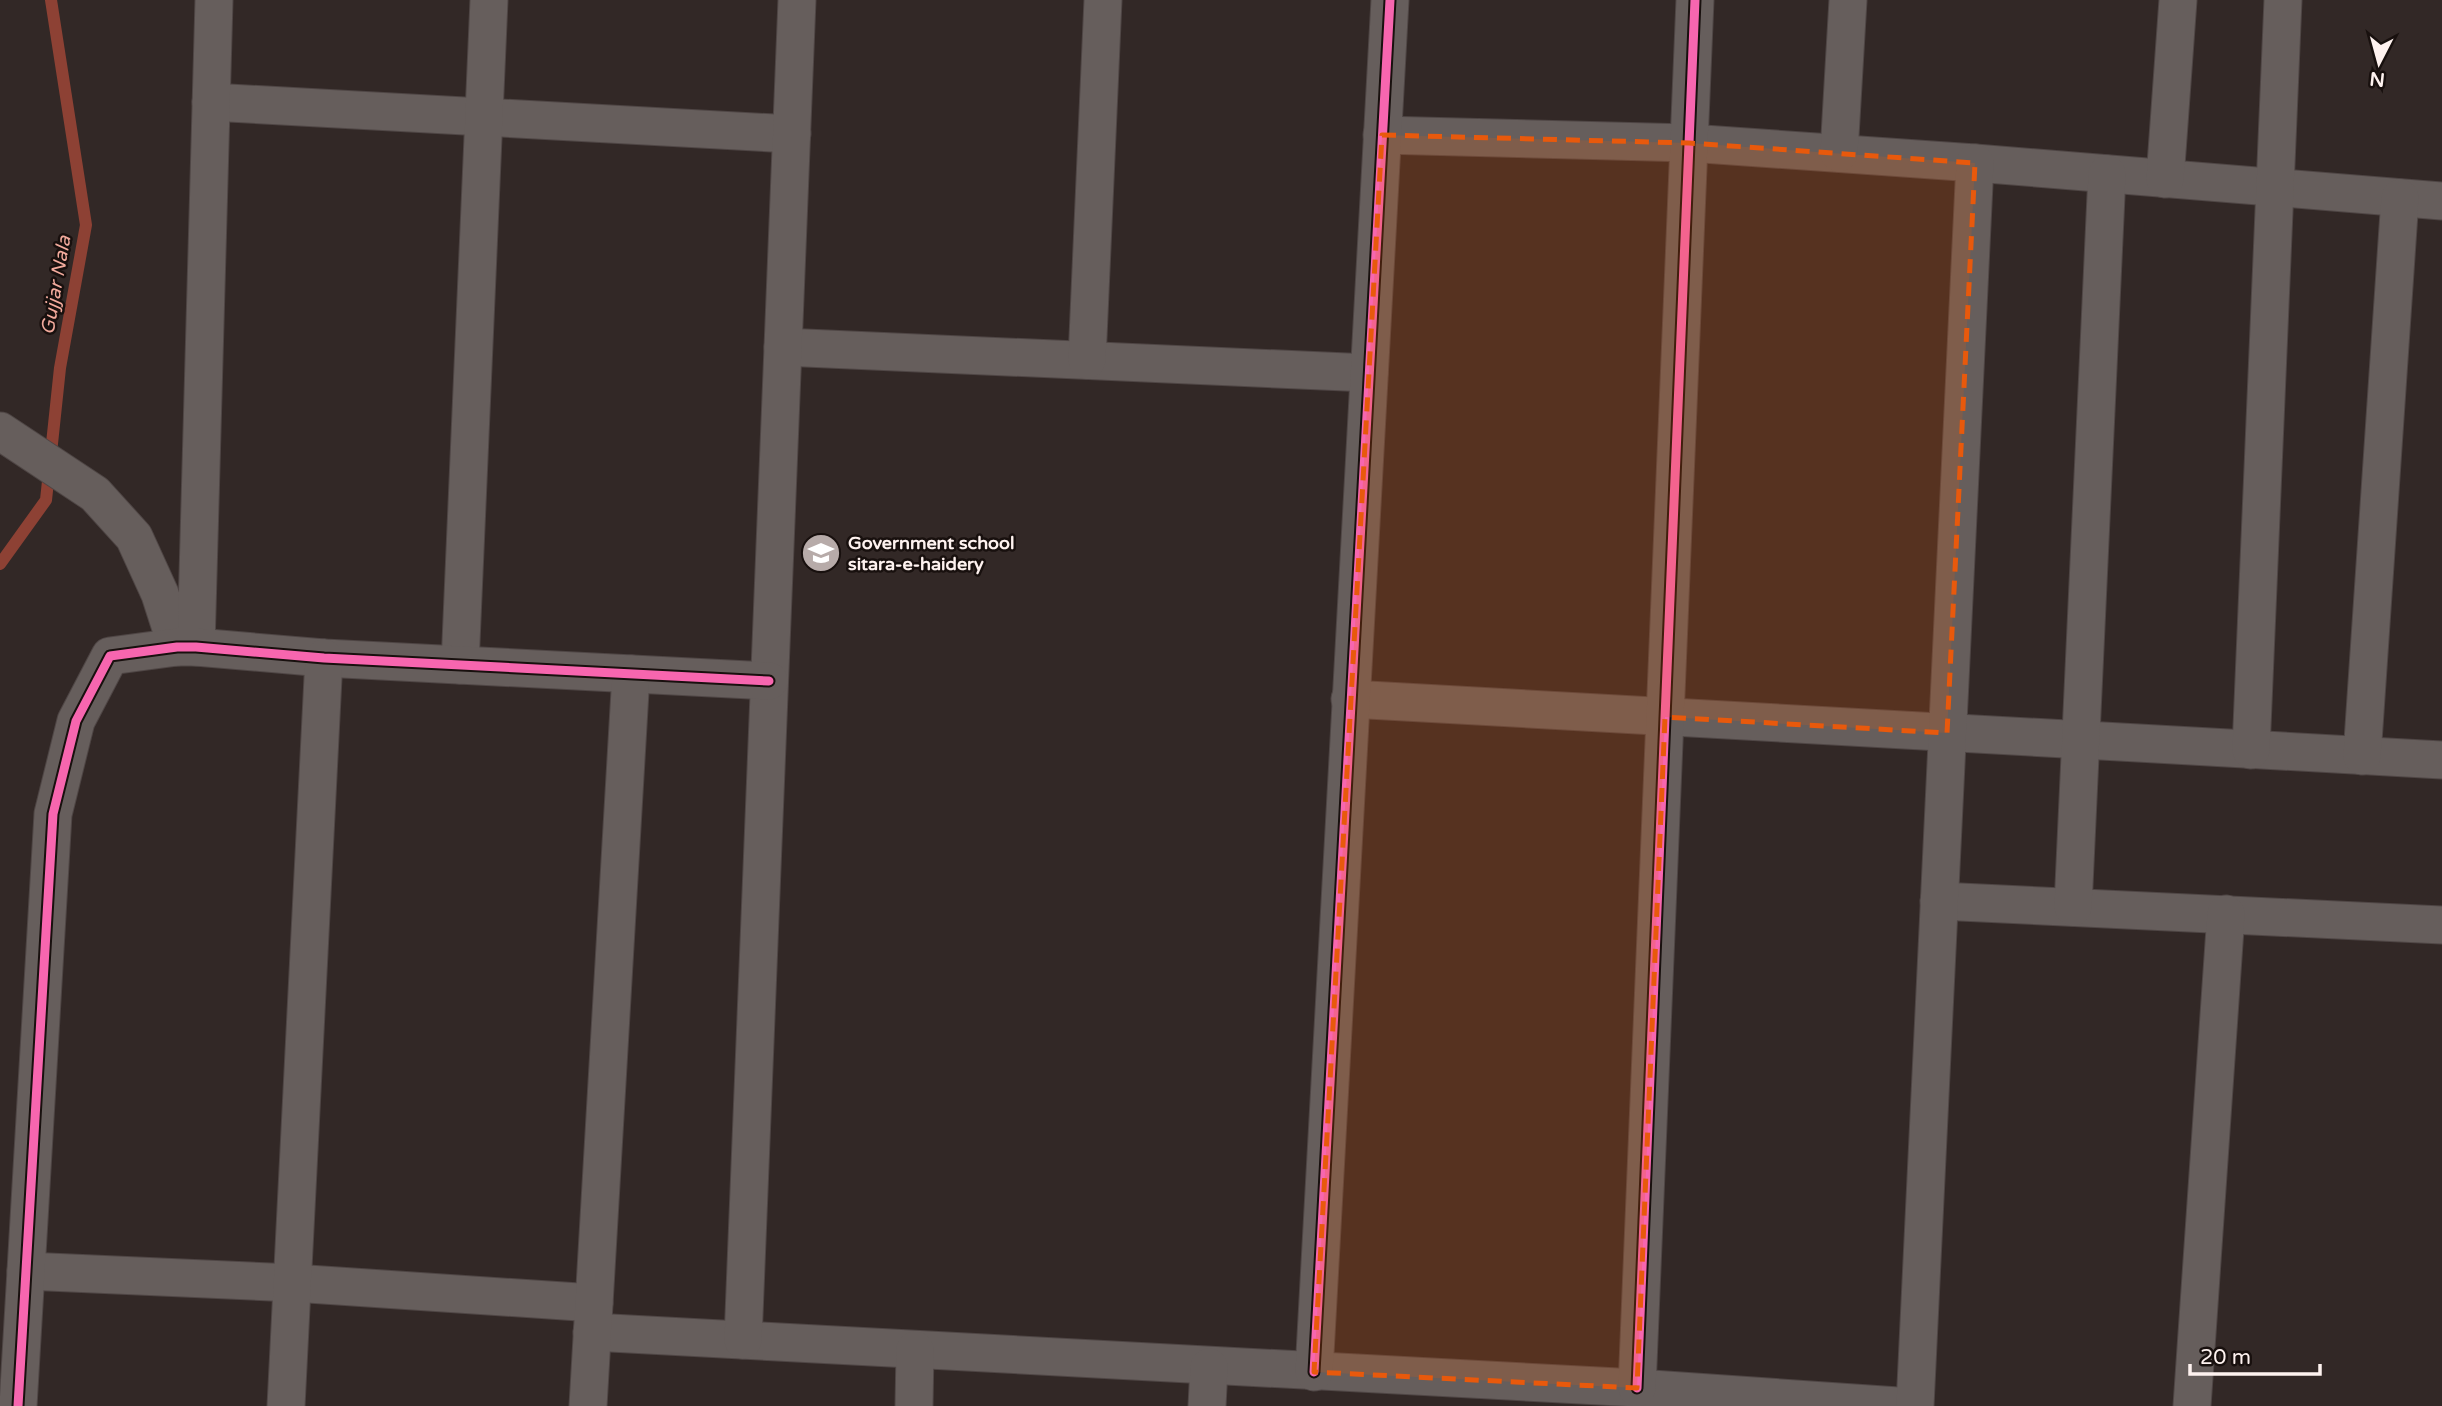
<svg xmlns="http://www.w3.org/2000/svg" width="2442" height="1406" font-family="'Varela Round',sans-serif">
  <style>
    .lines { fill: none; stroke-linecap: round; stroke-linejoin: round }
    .stream { stroke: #8d4134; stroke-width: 12 }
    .street-casing { stroke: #4f4645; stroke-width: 39 }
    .street { stroke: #665e5c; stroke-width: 37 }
    .cycleway-casing { stroke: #18100e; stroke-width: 13 }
    .cycleway { stroke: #f766af; stroke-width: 9 }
    .marked { fill: #e8590c; fill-opacity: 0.2; stroke: #e8590c; stroke-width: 5; stroke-dasharray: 14 9; stroke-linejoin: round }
    .labels { text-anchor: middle; stroke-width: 5; stroke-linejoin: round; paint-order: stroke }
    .poi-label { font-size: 18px; font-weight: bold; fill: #fef2ef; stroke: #18100e; text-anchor: start }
    .water-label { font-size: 19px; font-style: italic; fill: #f3ab9d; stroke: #18100e }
  </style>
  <rect width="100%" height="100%" fill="#322826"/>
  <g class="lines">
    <!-- stream -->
    <path class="stream" d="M 0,564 L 46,500 L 60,368 L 86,225 L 51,0"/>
    <!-- street casing -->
    <g class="street-casing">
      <g id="street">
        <path d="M 211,102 L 792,134"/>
        <path d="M 1382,135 L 1689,143 L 1975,163 L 2442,201"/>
        <path d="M 1839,153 L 1848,0"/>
        <path d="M 2165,179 L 2178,0"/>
        <path d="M 783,347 L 1369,373"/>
        <path d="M 1087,360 L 1103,0"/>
        <path d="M 0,431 L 95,494 L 134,537 L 160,594 L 177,647"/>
        <path d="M 196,647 L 214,0"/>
        <path d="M 460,665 L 489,0"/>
        <path d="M 1350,699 L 2442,760"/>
        <path d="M 2251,750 L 2283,0"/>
        <path d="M 2362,756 L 2400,198"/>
        <path d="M 1939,901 L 2442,925"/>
        <path d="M 2073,907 L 2107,174"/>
        <path d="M 26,1271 L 293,1283 L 594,1303"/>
        <path d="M 592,1332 L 1637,1388 L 1898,1406"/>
        <path d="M 743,1340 L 797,0"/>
        <path d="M 1314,1372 L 1390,0"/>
        <path d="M 1637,1388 L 1695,0"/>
        <path d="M 18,1406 L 53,814 L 76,721 L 110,656 L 177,647 L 196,647 L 324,658 L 769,681"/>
        <path d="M 286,1406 L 324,658"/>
        <path d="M 588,1406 L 631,674"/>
        <path d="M 914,1406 L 915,1350"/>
        <path d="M 1207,1406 L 1209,1367"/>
        <path d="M 1915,1406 L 1975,163"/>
        <path d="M 2192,1406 L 2226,914"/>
      </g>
    </g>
    <!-- street -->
    <use href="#street" class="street"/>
    <!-- cycleway casing -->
    <g class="cycleway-casing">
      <g id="cycleway">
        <path d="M 1314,1372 L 1390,0"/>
        <path d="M 1637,1388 L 1695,0"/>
        <path d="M 18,1406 L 53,814 L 76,721 L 110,656 L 177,647 L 196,647 L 324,658 L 769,681"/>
      </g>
    </g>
    <!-- cycleway -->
    <use href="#cycleway" class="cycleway"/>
  </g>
  <!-- marked area -->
  <path class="marked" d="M 1382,135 L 1689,143 L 1975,163 L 1947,733 L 1665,717 L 1637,1388 L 1314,1372 Z"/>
  <!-- icons -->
  <defs>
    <g id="school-disc" transform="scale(2.0125)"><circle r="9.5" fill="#b7aba9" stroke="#18100e"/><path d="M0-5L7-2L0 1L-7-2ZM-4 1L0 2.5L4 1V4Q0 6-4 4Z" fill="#fff"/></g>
  </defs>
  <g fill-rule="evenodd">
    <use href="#school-disc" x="821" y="553"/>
  </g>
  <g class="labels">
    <!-- poi labels -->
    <g class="poi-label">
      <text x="848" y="549">Government school<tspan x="848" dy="21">sitara-e-haidery</tspan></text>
    </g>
    <!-- water labels -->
    <g class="water-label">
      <text transform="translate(55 285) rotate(-80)" y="7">Gujjar Nala</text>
    </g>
  </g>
  <!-- north arrow -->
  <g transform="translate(2379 63) rotate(186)" stroke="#18100e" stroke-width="5" paint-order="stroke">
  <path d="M0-5L12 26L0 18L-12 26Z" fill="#fef2ef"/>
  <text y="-10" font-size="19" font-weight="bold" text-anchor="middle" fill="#fef2ef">N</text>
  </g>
  <!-- scale -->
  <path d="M2190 1364v10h130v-10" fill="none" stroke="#fef2ef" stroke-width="3.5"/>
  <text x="2200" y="1364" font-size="21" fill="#fef2ef" stroke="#18100e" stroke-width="5" paint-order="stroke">20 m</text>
</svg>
